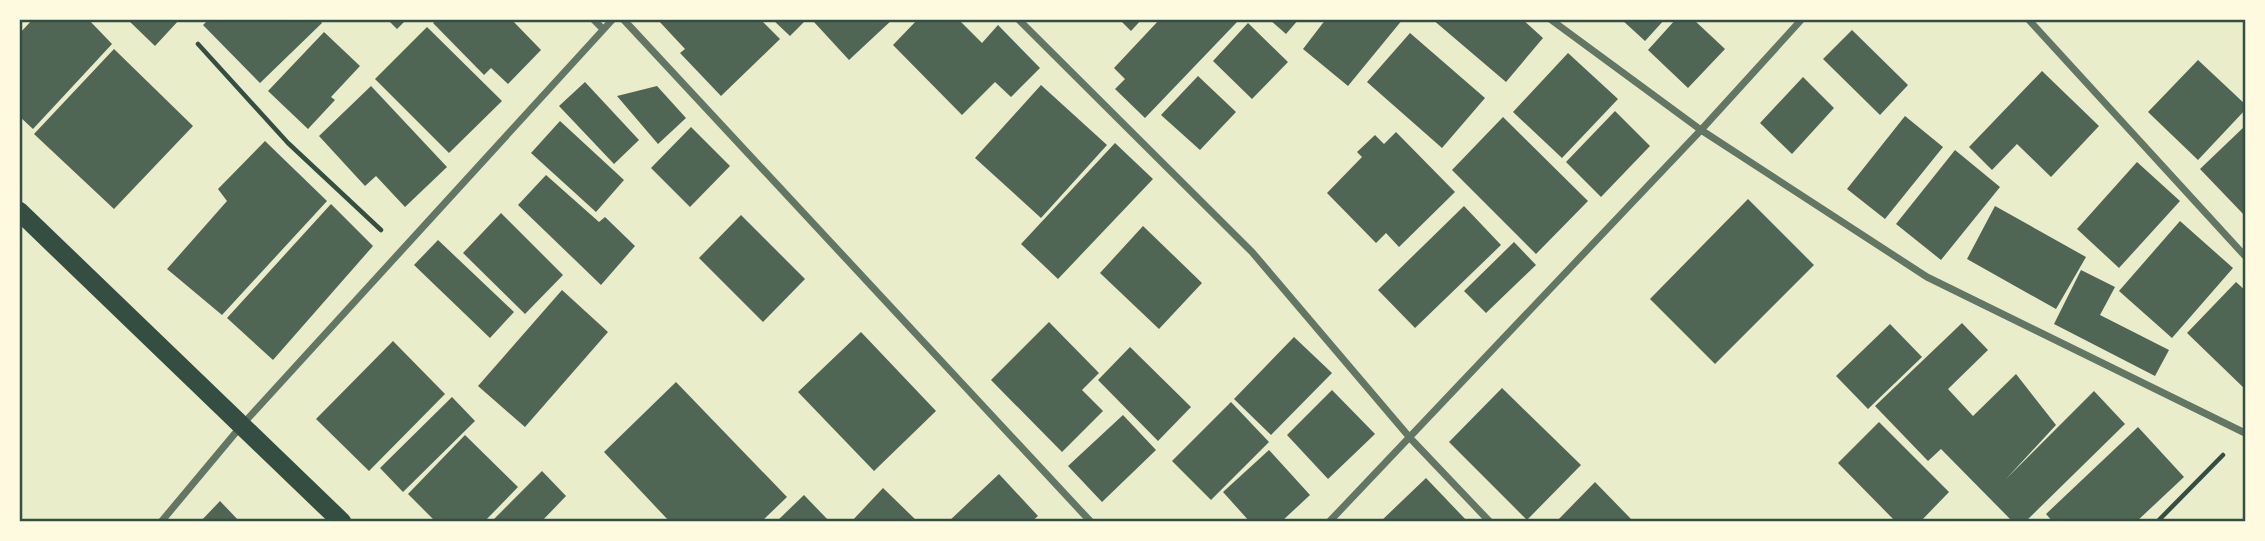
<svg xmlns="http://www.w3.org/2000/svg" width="2265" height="541" viewBox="0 0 2265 541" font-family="'Titillium Web',sans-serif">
	<rect width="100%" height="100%" fill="#e9edc9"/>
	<path fill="#4f6655" d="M 33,19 L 88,19 L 112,44 L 33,129 L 19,116 L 19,34 Z
		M 127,19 L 180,19 L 155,46 Z
		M 209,19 L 319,19 L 322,23 L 260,83 L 203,25 Z
		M 387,19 L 407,19 L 397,29 Z
		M 437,19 L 511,19 L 541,50 L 508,84 L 491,68 L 484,75 L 433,23 Z
		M 657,19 L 760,19 L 780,39 L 721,96 L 680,53 L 685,49 Z
		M 772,19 L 807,19 L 790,36 Z
		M 818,19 L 893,19 L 849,60 L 814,22 Z
		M 918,19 L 958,19 L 982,43 L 998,25 L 1040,68 L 1011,97 L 995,82 L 962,115 L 893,45 Z
		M 1119,19 L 1142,19 L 1131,31 Z
		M 1160,19 L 1235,19 L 1237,22 L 1145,118 L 1115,89 L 1125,79 L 1114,68 Z
		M 1269,19 L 1299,19 L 1286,34 Z
		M 1326,19 L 1403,19 L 1348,86 L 1303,49 Z
		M 1432,19 L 1522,19 L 1543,38 L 1506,82 Z
		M 1621,19 L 1665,19 L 1645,41 Z
		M 1676,19 L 1693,19 L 1725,49 L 1688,88 L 1648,50 Z
		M 1248,23 L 1288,62 L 1252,99 L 1213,61 Z
		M 427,27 L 502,101 L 449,153 L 375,79 Z
		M 1852,30 L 1908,85 L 1880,115 L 1823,59 Z
		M 324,32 L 360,66 L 331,97 L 335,100 L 308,129 L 268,91 Z
		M 1410,33 L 1485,98 L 1442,148 L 1367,82 Z
		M 114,49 L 193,126 L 114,209 L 34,134 Z
		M 1568,53 L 1618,99 L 1562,158 L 1513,112 Z
		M 2198,60 L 2246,105 L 2246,109 L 2198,160 L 2148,112 Z
		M 2042,71 L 2099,126 L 2051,177 L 2017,144 L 1992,170 L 1969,147 Z
		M 1198,76 L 1236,112 L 1200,150 L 1161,115 Z
		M 1803,77 L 1834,108 L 1792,154 L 1760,123 Z
		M 585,82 L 639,140 L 614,164 L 559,106 Z
		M 1041,85 L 1107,145 L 1041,218 L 975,158 Z
		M 371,86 L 447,167 L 405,207 L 376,176 L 365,186 L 319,136 Z
		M 657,86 L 686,118 L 658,144 L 617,96 Z
		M 1615,111 L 1650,146 L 1601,197 L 1566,162 Z
		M 1905,116 L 1943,147 L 1885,219 L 1847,189 Z
		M 1503,117 L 1588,201 L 1536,254 L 1452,170 Z
		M 560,121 L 624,180 L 596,212 L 531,153 Z
		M 2246,125 L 2246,217 L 2200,169 Z
		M 691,127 L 730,166 L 690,207 L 651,168 Z
		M 1396,132 L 1455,192 L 1399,247 L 1386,233 L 1376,243 L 1327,193 L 1362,157 L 1357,152 L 1375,135 L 1384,144 Z
		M 265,141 L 327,201 L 222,315 L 167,269 L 227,201 L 218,189 Z
		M 1115,143 L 1153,179 L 1058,279 L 1021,244 Z
		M 1955,150 L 2000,187 L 1941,260 L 1896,224 Z
		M 2137,162 L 2180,201 L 2119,268 L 2077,229 Z
		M 546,175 L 599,222 L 605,217 L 635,246 L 601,285 L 518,205 Z
		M 1748,199 L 1814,265 L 1715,364 L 1650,299 Z
		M 331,204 L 373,246 L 273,360 L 227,318 Z
		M 1464,206 L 1501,245 L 1415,328 L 1378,290 Z
		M 1995,206 L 2086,257 L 2056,309 L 1967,259 Z
		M 501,213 L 563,275 L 525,314 L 463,253 Z
		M 741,215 L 805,279 L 763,322 L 699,258 Z
		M 2180,221 L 2233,268 L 2172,338 L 2119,291 Z
		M 1143,226 L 1202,283 L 1159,329 L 1100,273 Z
		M 438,240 L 514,312 L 490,338 L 414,265 Z
		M 1514,242 L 1536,265 L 1486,313 L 1464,291 Z
		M 2081,270 L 2115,287 L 2100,315 L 2169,350 L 2155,376 L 2054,324 Z
		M 2236,282 L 2246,291 L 2246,390 L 2187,333 Z
		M 562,290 L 608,332 L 525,427 L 478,386 Z
		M 1049,322 L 1099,373 L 1082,390 L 1103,411 L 1062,452 L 991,380 Z
		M 1962,323 L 1988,350 L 1948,389 L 1973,416 L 2016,374 L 2056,425 L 2006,479 L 2094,391 L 2125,424 L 2025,522 L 2013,522 L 1941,449 L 1928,461 L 1875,406 Z
		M 1890,324 L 1922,357 L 1868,409 L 1836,376 Z
		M 861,332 L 936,411 L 874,471 L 798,392 Z
		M 1294,337 L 1332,373 L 1271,435 L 1234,399 Z
		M 393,341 L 445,394 L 369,471 L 316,419 Z
		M 1130,347 L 1191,407 L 1158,441 L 1098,380 Z
		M 676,382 L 787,497 L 761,522 L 670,522 L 604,452 Z
		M 1502,388 L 1581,465 L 1527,520 L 1449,442 Z
		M 1332,390 L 1375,434 L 1328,479 L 1287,435 Z
		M 452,397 L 475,421 L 403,492 L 380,468 Z
		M 1231,402 L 1269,442 L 1211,500 L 1172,461 Z
		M 1123,415 L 1156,450 L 1102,502 L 1068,466 Z
		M 1879,422 L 1949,492 L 1920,522 L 1896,522 L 1838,463 Z
		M 2138,427 L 2184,477 L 2136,522 L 2053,522 L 2046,514 Z
		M 465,435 L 518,487 L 484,522 L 436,522 L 408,494 Z
		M 1269,450 L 1310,495 L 1281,522 L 1250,522 L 1223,492 Z
		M 542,471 L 566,496 L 541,522 L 491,522 Z
		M 999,474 L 1038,516 L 1031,522 L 948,522 Z
		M 1426,478 L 1468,522 L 1380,522 Z
		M 1595,482 L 1631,519 L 1629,522 L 1556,522 Z
		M 883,488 L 918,522 L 851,522 Z
		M 804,495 L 830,522 L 776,522 Z
		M 220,501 L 240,522 L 200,522 Z"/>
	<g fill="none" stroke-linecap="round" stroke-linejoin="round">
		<path stroke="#344e41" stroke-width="4.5" d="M 198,44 L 288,143 L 381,230
			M 2157,522 L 2223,455"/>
		<path stroke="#617663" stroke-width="7" d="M 593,19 L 603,29
			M 623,19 L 1091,522
			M 1018,19 L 1252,252 L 1411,439 L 1490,522
			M 1550,19 L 1701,130 L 1927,277 L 2245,433
			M 2028,19 L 2245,256
			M 161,522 L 242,425 L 613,19
			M 1329,522 L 1701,130 L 1802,19"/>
		<path stroke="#344e41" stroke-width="19" d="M 19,211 L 342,522"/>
	</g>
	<rect width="2265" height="541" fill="none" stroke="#fefae0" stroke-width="42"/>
	<rect x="21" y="21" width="2223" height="499" fill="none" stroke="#344e41" stroke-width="2.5"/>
</svg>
